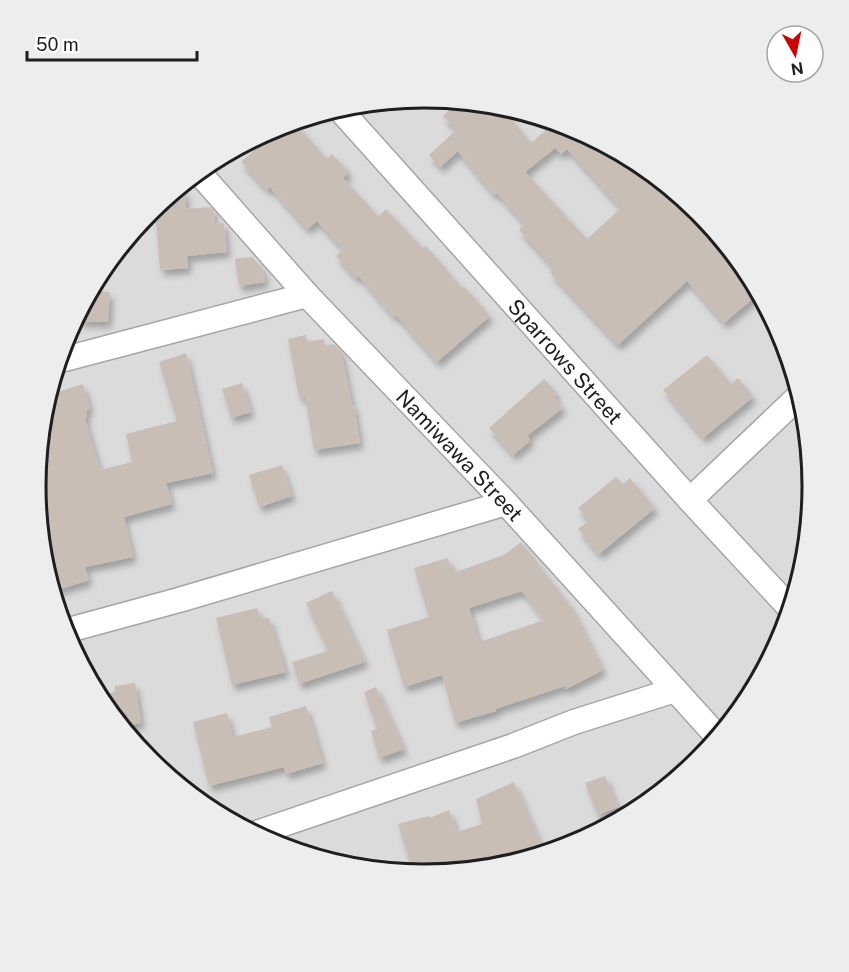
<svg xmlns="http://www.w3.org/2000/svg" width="849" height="972" viewBox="0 0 849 972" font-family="'Public Sans',sans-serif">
	<defs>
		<filter id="shadow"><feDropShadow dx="3.5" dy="6" stdDeviation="3" flood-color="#0004"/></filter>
	</defs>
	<rect width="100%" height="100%" fill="#f0ece3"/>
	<path fill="#dcdbdb" d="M41 486a384 384 0 1 1 768 0a384 384 0 1 1-768 0Z"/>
	<path fill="#c8beb6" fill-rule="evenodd" filter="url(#shadow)" d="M 456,104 L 507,114 L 531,143 L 554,123 L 573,127 L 700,212 L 756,296 L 724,323 L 687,281 L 618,345 L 550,272 L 554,268 L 519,230 L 525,224 L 497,193 L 494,195 L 458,151 L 440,167 L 429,155 L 456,130 L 443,116 ZM 555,148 L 561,154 L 567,149 L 621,208 L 587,239 L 525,172 Z
		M 295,123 L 327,159 L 332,154 L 349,172 L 343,178 L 378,216 L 386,209 L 423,248 L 426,246 L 462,288 L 464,286 L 490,316 L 437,362 L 396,315 L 394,317 L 359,276 L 356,278 L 336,256 L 343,249 L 317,221 L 307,229 L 270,187 L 267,190 L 241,162 L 281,126 Z
		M 185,188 L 186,209 L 210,207 L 214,211 L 215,224 L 224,223 L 227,252 L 187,256 L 188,268 L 160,270 L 155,208 Z
		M 252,257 L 263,269 L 265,282 L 239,286 L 235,259 Z
		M 97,291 L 110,292 L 108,322 L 77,321 Z
		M 306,335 L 307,342 L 324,339 L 325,346 L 334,344 L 341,351 L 352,405 L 354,405 L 360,443 L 314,450 L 305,396 L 299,397 L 288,339 Z
		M 186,353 L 213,473 L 166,483 L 172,504 L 124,517 L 133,557 L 85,567 L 89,580 L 57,590 L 36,486 L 55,393 L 83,384 L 90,408 L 86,411 L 87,418 L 85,419 L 100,470 L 132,462 L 126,434 L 177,421 L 159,362 Z
		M 707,355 L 731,384 L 738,378 L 753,397 L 703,438 L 663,390 Z
		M 544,379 L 557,393 L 554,397 L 563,408 L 528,435 L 530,441 L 513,455 L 489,428 Z
		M 242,383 L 251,412 L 231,418 L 222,389 Z
		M 282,465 L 292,496 L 259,507 L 249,475 Z
		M 616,477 L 623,484 L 630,478 L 655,508 L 599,554 L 578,529 L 589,521 L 578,508 Z
		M 521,542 L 572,608 L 603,670 L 566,689 L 565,686 L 495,709 L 496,711 L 455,723 L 442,675 L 404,687 L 387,630 L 429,617 L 414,568 L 448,558 L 450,567 L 454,566 L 456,572 L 504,555 ZM 522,591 L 544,620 L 479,642 L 469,608 Z
		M 332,591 L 365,662 L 299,684 L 292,662 L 328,651 L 306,603 Z
		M 257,608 L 260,618 L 269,618 L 286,672 L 232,685 L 216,618 Z
		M 135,683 L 141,723 L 126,726 L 105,694 L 115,692 L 115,686 Z
		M 376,687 L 404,749 L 379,758 L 371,731 L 377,729 L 364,692 Z
		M 306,706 L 323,763 L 286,774 L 284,767 L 209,786 L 193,722 L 227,713 L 233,737 L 272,727 L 269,717 Z
		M 605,776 L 618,807 L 598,815 L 585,783 Z
		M 514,782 L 544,851 L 424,874 L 413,872 L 398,824 L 429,816 L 430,818 L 449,810 L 457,832 L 482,824 L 476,799 Z"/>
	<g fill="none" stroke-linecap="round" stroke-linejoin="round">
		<defs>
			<g id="minor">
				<path id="s1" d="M 344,114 L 690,500 L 789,607"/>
				<path id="s2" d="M 202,176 L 307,295 L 506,503 L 716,735"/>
				<path d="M 61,360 L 307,295"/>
				<path d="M 690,500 L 796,399"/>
				<path d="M 65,631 L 179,600 L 506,503"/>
				<path d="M 257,833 L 513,746 L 574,722 L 675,690"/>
			</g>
		</defs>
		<use href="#minor" stroke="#a5a5a5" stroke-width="27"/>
		<use href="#minor" stroke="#fff" stroke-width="24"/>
	</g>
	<g text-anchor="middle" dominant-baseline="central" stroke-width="4.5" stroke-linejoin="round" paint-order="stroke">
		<g font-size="21" fill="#1e1e1e" stroke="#fff">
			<text stroke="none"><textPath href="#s1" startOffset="332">Sparrows Street</textPath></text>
			<text stroke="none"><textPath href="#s2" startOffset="380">Namiwawa Street</textPath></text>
		</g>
	</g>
	<path d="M0 0H849V972H0ZM46 486a378 378 0 1 1 756 0a378 378 0 1 1-756 0Z" fill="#ededed" fill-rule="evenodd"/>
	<path fill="none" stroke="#1e1e1e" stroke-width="3" d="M46 486a378 378 0 1 1 756 0a378 378 0 1 1-756 0Z"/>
	<g transform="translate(795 54) rotate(171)"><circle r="28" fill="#ffffff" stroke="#a5a5a5" stroke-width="1.5"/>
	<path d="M0-4.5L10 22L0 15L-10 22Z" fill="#cc0500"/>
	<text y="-9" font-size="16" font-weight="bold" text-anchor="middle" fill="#1e1e1e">N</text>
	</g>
	<path d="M27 51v9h170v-9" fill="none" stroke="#1e1e1e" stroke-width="3"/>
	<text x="36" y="51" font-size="18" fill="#1e1e1e" stroke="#ffffff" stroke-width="4.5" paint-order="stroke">50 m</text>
</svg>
